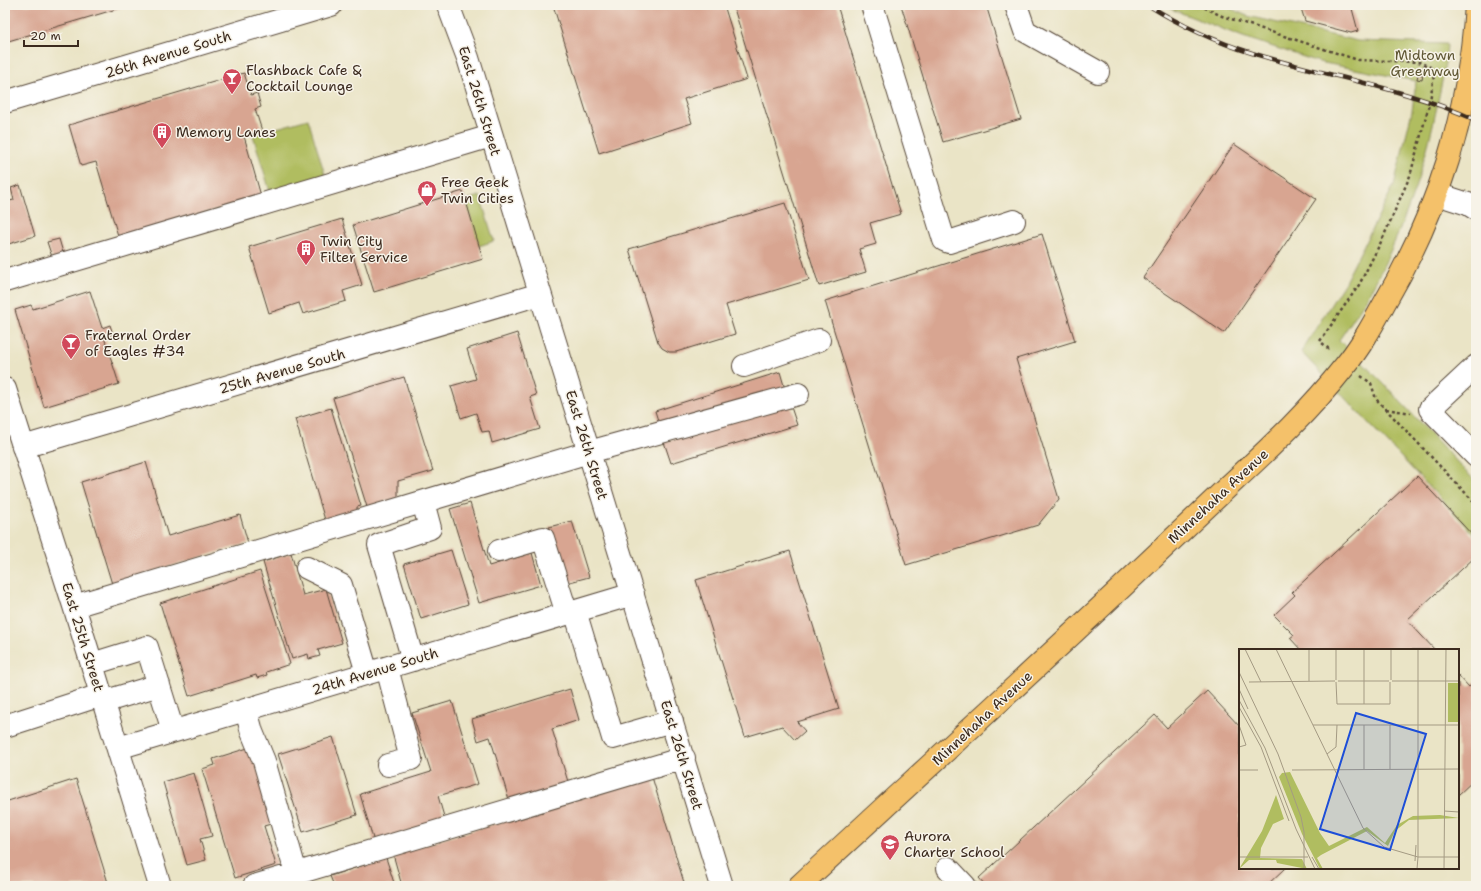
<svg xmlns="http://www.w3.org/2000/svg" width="1481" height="891" viewBox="0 0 1481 891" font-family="'Shantell Sans',sans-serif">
	<rect width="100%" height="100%" fill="#f7f3e8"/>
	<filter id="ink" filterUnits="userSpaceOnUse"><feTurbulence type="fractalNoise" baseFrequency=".025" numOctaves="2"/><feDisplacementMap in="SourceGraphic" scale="8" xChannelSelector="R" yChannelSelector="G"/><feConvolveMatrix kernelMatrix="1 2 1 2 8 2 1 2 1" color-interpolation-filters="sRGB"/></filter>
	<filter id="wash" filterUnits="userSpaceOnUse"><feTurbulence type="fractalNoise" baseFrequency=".012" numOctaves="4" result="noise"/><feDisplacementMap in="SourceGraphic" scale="16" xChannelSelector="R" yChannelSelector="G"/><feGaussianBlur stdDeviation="0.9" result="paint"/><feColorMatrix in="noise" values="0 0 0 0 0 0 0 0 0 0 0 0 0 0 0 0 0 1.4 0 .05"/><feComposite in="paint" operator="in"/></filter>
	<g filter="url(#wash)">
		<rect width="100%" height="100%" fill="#eae4c6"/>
		<path fill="#b0bd60" stroke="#76743f" d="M 1166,5 L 1223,5 L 1247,16 L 1358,41 L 1447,44 C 1446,63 1442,82 1438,101 C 1425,168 1402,234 1369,294 C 1360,310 1349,325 1339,340 L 1382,382 L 1476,482 L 1476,536 L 1301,352 L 1345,282 L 1394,185 L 1412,111 L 1416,81 L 1319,62 L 1243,37 L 1171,9 Z
			M 308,119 L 326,178 L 271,195 L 253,135 Z
			M 480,196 L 494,241 L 479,246 L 465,200 Z"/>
		<g id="blocks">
			<path fill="#d8a591" d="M 5,5 L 130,5 L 5,42 Z
				M 553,5 L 724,5 L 747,79 L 684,99 L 692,123 L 599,153 Z
				M 733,5 L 837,5 L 901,214 L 870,223 L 876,244 L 859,249 L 866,272 L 819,286 Z
				M 901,5 L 986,5 L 1021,119 L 943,142 Z
				M 1300,5 L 1351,5 L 1358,31 L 1351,33 L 1305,21 Z
				M 244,73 L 251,95 L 257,93 L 261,107 L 255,109 L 262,131 L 244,136 L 261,196 L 119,239 L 96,162 L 81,166 L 69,125 Z
				M 1418,74 L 1423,75 L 1422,80 L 1417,79 Z
				M 1234,144 L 1316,199 L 1224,333 L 1143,278 Z
				M 20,185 L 35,236 L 5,245 L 5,202 L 14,200 L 11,188 Z
				M 463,191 L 483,259 L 374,292 L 353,225 Z
				M 785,203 L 809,280 L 726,305 L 735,334 L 676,352 L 669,352 L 662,348 L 658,342 L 629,249 Z
				M 342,219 L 362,285 L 343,291 L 346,301 L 303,314 L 299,303 L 269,313 L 249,247 Z
				M 1042,234 L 1075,341 L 1016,359 L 1059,499 L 1038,525 L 906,565 L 825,301 Z
				M 59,239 L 64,256 L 53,260 L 47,242 Z
				M 90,291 L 102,328 L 110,325 L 113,334 L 104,337 L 119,384 L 44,407 L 15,310 L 31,305 L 33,309 Z
				M 517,333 L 536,395 L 530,397 L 540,429 L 492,443 L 489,431 L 482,432 L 476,413 L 461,418 L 451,386 L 476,379 L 467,349 Z
				M 780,372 L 785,389 L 660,427 L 655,411 Z
				M 404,377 L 433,471 L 398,481 L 398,498 L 367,507 L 333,398 Z
				M 790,404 L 797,425 L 671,463 L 664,442 Z
				M 331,408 L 361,506 L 357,507 L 357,510 L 325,520 L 295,419 Z
				M 146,462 L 168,536 L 240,515 L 248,543 L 112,584 L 81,482 Z
				M 1417,476 L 1476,539 L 1476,556 L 1407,620 L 1435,650 L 1301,650 L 1290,638 L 1294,635 L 1274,615 L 1295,595 L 1292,592 Z
				M 470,503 L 489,566 L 532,553 L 541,585 L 479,603 L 450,509 Z
				M 572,521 L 589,577 L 566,583 L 549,527 Z
				M 451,550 L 468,604 L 421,619 L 404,564 Z
				M 790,551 L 839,709 L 797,722 L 805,731 L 795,740 L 782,726 L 745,737 L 696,580 Z
				M 291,553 L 303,595 L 326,589 L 342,643 L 318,650 L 320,656 L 309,659 L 308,654 L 292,659 L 263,562 Z
				M 260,571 L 290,664 L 266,672 L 267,675 L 257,678 L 256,675 L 189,696 L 160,603 Z
				M 1458,675 L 1469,687 L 1476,681 L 1476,778 L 1458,795 Z
				M 570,689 L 579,720 L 552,729 L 569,785 L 510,803 L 490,737 L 478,741 L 472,719 Z
				M 1207,691 L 1240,727 L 1240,868 L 1285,868 L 1266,886 L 986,886 L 979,878 L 1155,715 L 1167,728 Z
				M 452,701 L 478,784 L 438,796 L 445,820 L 374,842 L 360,794 L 431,772 L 412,713 Z
				M 333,737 L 357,815 L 303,832 L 278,754 Z
				M 251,747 L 274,823 L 264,826 L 276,865 L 235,878 L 202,769 L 215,765 L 213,759 Z
				M 194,773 L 212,836 L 200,839 L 206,860 L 187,865 L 163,782 Z
				M 652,777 L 685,886 L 402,886 L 393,854 Z
				M 76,779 L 109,886 L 5,886 L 5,802 Z
				M 386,858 L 395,886 L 334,886 L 330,876 Z"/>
		</g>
	</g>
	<g filter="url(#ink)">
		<use href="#blocks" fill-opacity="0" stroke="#554637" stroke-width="1"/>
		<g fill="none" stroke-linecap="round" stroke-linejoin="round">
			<defs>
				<path id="minor" d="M 448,5 L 468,58 L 722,886
					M 872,5 L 944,240 L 949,242 L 1014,221
					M 1016,5 L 1025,31 L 1098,72
					M 5,102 L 331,5
					M 1437,194 L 1468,204 L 1476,209
					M 5,281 L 491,136
					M 744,366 L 819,340
					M 1476,366 L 1430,409 L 1476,456
					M 5,389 L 74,606 L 160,886
					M 23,447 L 540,294
					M 499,551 L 543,538 L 567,614
					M 307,568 L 341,585 L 367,673
					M 74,606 L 589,452 L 798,394
					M 575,611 L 613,738 L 672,721
					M 413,660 L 379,545 L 430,528 L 423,502
					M 92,664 L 147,647 L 173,731
					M 387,668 L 411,759 L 388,765
					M 103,702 L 159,685
					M 246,710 L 252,732 L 264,761 L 296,873
					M 5,726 L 101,695
					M 118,748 L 633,594
					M 948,868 L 965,886
					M 254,886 L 684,758"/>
				<path id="major" d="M 799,886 C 906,787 1014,689 1120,589 C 1157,554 1195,518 1232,483 C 1272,446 1311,409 1344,367 C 1360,348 1372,326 1384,304 C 1439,210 1469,114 1476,5"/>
			</defs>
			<use href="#minor" stroke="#554637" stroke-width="24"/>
			<use href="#major" stroke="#554637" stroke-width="24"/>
			<path stroke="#554637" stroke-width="2.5" stroke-dasharray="3 3" stroke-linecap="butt" d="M 1199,5 L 1222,16 L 1358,60 L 1419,62 L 1430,67 L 1434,75 L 1430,101 L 1410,176 L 1383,238 L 1359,285 L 1320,341 L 1331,351
				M 1361,376 L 1371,383 L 1376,399 L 1476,504
				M 1386,409 L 1411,413"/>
			<use href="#minor" stroke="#fff" stroke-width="22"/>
			<use href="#major" stroke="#f4c16a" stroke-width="22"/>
			<defs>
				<path id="rail" d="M 1148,5 C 1180,25 1216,42 1252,53 C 1328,77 1403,87 1476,120"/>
			</defs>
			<use href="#rail" stroke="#3b2a1e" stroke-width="4.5"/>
			<use href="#rail" stroke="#f7f3e8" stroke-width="3" stroke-dasharray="9" stroke-linecap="butt"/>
		</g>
	</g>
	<defs>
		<symbol id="bar-pin" viewBox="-11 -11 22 30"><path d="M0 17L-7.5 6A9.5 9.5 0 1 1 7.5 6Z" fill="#d1495b" stroke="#f7f3e8"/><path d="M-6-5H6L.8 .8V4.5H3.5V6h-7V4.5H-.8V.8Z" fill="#fff"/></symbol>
		<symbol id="building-pin" viewBox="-11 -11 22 30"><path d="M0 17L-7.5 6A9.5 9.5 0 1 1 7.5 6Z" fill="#d1495b" stroke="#f7f3e8"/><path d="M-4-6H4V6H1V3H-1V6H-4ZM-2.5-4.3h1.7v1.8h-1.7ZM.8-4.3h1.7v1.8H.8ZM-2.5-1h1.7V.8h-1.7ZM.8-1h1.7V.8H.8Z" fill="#fff"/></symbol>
		<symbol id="shop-pin" viewBox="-11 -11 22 30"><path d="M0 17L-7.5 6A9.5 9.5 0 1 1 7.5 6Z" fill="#d1495b" stroke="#f7f3e8"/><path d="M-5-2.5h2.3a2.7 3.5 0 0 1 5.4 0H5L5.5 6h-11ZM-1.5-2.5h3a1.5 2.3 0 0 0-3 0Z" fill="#fff"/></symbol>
		<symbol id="school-pin" viewBox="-11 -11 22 30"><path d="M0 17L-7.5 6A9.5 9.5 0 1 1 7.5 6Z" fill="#d1495b" stroke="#f7f3e8"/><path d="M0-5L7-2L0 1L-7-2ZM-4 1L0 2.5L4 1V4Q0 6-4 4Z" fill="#fff"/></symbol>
	</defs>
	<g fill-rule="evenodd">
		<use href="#bar-pin" x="221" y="67" width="22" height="30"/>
		<use href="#building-pin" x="151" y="121" width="22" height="30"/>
		<use href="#shop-pin" x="416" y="179" width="22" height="30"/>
		<use href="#building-pin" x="295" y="238" width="22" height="30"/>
		<use href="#bar-pin" x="60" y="332" width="22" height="30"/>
		<use href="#school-pin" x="879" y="833" width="22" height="30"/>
	</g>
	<g text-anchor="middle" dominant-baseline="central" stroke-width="3" stroke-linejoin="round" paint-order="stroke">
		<g font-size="14" fill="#3b2a1e" stroke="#f7f3e8">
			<text transform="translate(168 54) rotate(-17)">26th Avenue South</text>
			<text transform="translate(480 101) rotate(73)">East 26th Street</text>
			<text transform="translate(282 371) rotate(-16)">25th Avenue South</text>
			<text transform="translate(587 445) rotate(73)">East 26th Street</text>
			<text transform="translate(1218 496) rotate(-43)">Minnehaha Avenue</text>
			<text transform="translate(83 637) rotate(73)">East 25th Street</text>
			<text transform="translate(375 671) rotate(-17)">24th Avenue South</text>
			<text transform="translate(982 718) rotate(-43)">Minnehaha Avenue</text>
			<text transform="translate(682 755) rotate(73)">East 26th Street</text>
		</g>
		<g font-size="14" fill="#5e5632" stroke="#f7f3e8">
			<text x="1425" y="55">Midtown<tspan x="1425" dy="16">Greenway</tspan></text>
		</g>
		<g font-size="14" fill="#3b2a1e" stroke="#f7f3e8" text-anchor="start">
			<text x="246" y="70">Flashback Cafe &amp;<tspan x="246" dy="16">Cocktail Lounge</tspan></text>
			<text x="176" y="132">Memory Lanes</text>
			<text x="441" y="182">Free Geek<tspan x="441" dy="16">Twin Cities</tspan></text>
			<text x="320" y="241">Twin City<tspan x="320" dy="16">Filter Service</tspan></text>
			<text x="85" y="335">Fraternal Order<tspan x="85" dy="16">of Eagles #34</tspan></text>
			<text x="904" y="836">Aurora<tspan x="904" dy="16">Charter School</tspan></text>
		</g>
	</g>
	<g transform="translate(1239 649)">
		<rect width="220" height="220" fill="#eae4c6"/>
		<path d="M 209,34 L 220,34 L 220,73 L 209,73 ZM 51,123 L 81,184 L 90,197 L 128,178 L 146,194 L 158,176 L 174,167 L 201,166 L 220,169 L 170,171 L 156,182 L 149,197 L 128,182 L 82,206 L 78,209 L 84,220 L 81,220 L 63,185 L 40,128 L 43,124 ZM 37,146 L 45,170 L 34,175 L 22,199 L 21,209 L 63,210 L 68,220 L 38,214 L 37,211 L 10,211 L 0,220 L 23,182 Z" fill="#b0bd60"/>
		<path fill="none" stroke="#a49a83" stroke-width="1" d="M 6,0 L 22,33M 37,0 L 124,179 L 145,198 L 179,208 L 178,220M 70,0 L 70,32M 97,0 L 97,31M 125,0 L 125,55M 179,0 L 179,208 L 220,208M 0,23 L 39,105 L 62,168 L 65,183 L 65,220M 152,31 L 152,0M 99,32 L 150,32M 153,32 L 220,32M 10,33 L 96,32M 97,33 L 98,55 L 151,55 L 151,33M 0,40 L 9,60M 0,51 L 26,99 L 57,180 L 76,220M 0,58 L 22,98 L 50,172M 0,76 L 7,96 L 0,98M 74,76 L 220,76M 88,105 L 97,98 L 98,76M 125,120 L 125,76M 151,120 L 151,76M 0,121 L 19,121M 53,121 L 220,120M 205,162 L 220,163M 0,208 L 69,208M 73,208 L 80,220M 176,212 L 177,196M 205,220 L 207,0"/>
		<path fill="#1d4ed8" fill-opacity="0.15" stroke="#1d4ed8" stroke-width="2" d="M 117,64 L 187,85 L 151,201 L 81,180 Z"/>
		<rect width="220" height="220" fill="none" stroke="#3b2a1e" stroke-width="2"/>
	</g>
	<rect width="1481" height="891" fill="none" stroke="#f7f3e8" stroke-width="20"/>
	<path d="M24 40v6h54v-6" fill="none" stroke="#3b2a1e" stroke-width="2"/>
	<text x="30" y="40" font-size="12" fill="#3b2a1e" stroke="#f7f3e8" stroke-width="3" paint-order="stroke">20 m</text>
</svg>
